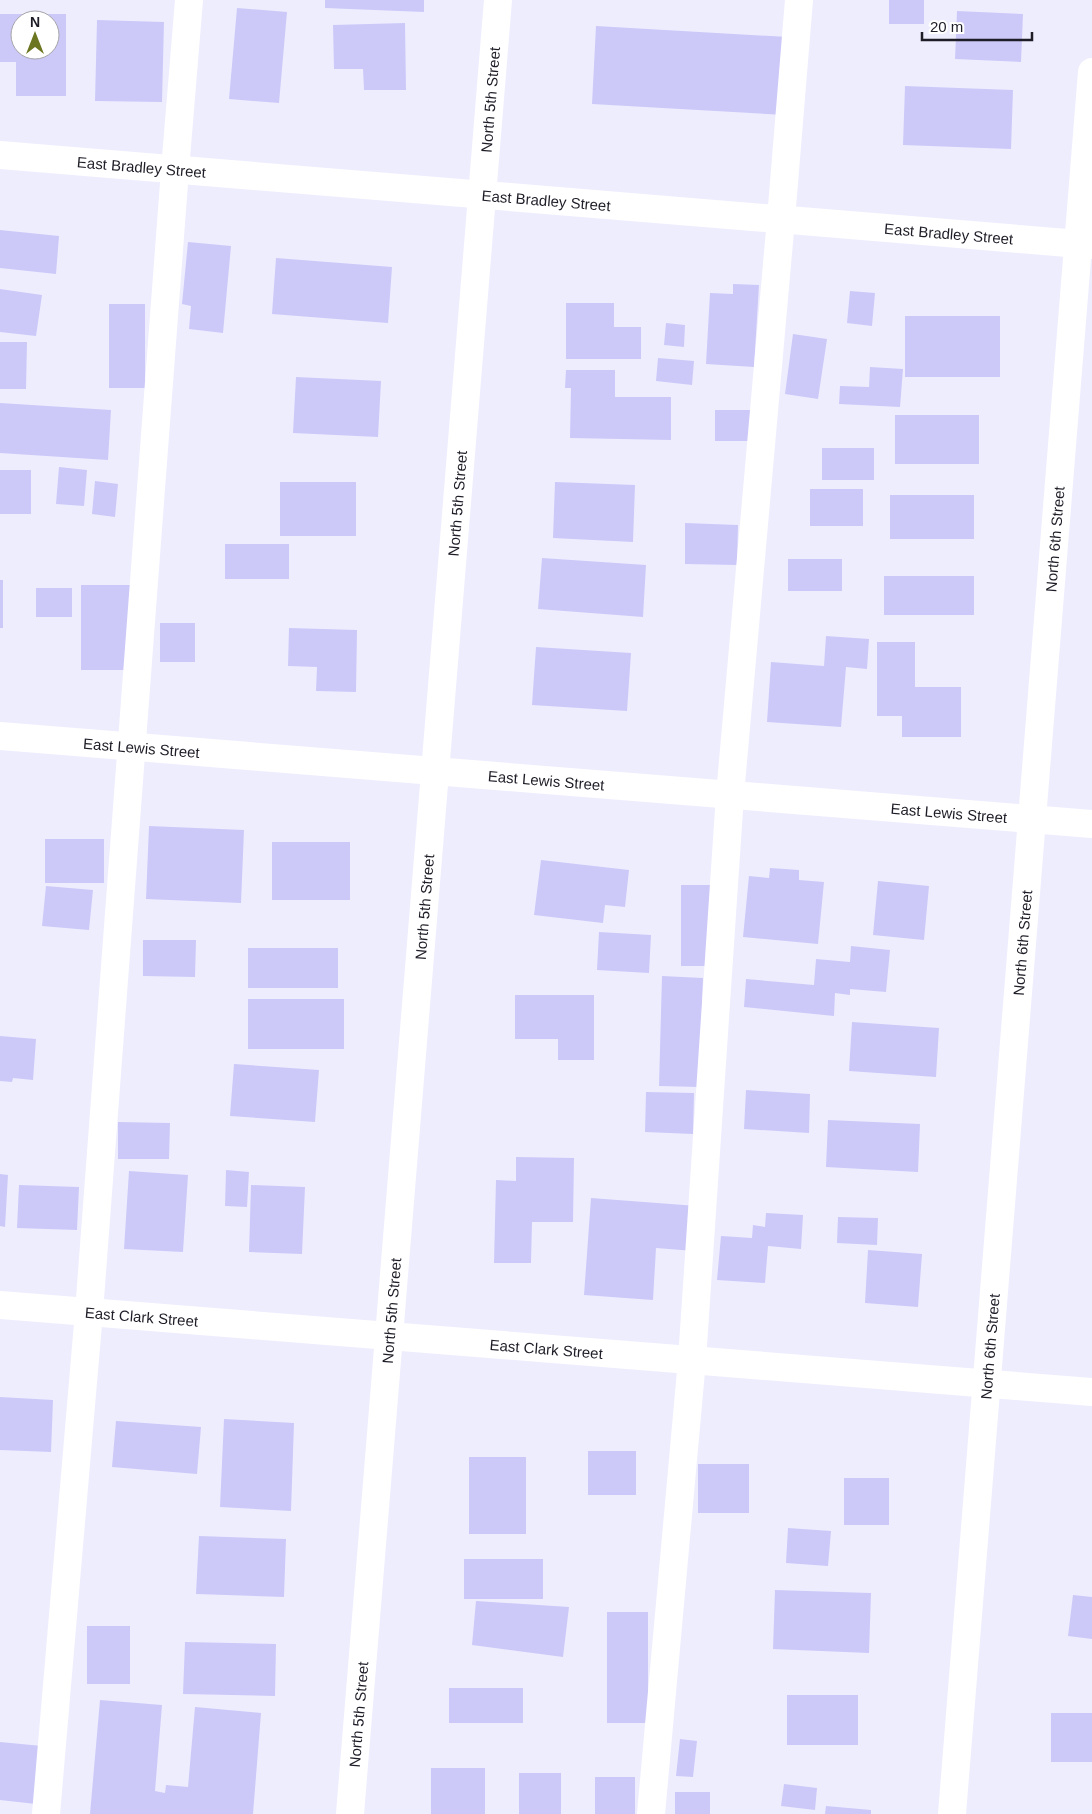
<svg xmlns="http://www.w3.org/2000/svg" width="1092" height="1814" viewBox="0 0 1092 1814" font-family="Helvetica,sans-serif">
	<rect width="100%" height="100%" fill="#eeedfe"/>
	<path fill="#ccc9f9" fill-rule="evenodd" d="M 325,0 L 424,0 L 424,12 L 325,8 Z
		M 889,0 L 924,0 L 924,24 L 889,24 Z
		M 237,8 L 287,12 L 279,103 L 229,99 Z
		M 957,11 L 1023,14 L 1021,62 L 955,59 Z
		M 0,14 L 66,14 L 66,96 L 16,96 L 16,62 L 0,62 ZM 20,20 L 50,20 L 50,50 L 20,50 Z
		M 97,20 L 164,22 L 162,102 L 95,101 Z
		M 405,23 L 406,90 L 364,90 L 363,69 L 334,69 L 333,25 Z
		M 596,26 L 788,37 L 784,115 L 592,104 Z
		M 905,86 L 1013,90 L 1011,149 L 903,145 Z
		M 0,230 L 59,236 L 56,274 L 0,268 Z
		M 188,242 L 231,246 L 223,333 L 189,329 L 191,306 L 182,304 Z
		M 276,258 L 392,267 L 388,323 L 272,314 Z
		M 733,284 L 759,285 L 754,367 L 706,364 L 710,293 L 733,294 Z
		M 0,289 L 42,295 L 36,336 L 0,332 Z
		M 850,291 L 875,293 L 872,326 L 847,323 Z
		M 566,303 L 614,303 L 614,327 L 641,327 L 641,359 L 566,359 Z
		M 109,304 L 145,304 L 145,388 L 109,388 Z
		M 905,316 L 1000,316 L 1000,377 L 905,377 Z
		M 666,323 L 685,325 L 684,347 L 664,345 Z
		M 793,334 L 827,339 L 818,399 L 785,394 Z
		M 0,342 L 27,342 L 26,389 L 0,389 Z
		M 658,358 L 694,361 L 692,385 L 656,381 Z
		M 870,367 L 903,369 L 900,407 L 839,404 L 840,386 L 869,387 Z
		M 566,370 L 615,370 L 615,397 L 671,397 L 671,440 L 570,438 L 571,388 L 565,388 Z
		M 296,377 L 381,381 L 378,437 L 293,433 Z
		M 0,403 L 111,410 L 108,460 L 0,453 Z
		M 715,410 L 757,410 L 757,441 L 715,441 Z
		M 895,415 L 979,415 L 979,464 L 895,464 Z
		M 822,448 L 874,448 L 874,480 L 822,480 Z
		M 59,467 L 87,470 L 84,506 L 56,504 Z
		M 0,470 L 31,470 L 31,514 L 0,514 Z
		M 95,481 L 118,484 L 115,517 L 92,514 Z
		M 280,482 L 356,482 L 356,536 L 280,536 Z
		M 555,482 L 635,485 L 633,542 L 553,538 Z
		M 810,489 L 863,489 L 863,526 L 810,526 Z
		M 890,495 L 974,495 L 974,539 L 890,539 Z
		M 685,523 L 738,525 L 737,565 L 685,564 Z
		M 225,544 L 289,544 L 289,579 L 225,579 Z
		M 542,558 L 646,565 L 643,617 L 538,609 Z
		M 788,559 L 842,559 L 842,591 L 788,591 Z
		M 884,576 L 974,576 L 974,615 L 884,615 Z
		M 0,580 L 3,580 L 3,628 L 0,628 Z
		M 81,585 L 131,585 L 130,670 L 81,670 Z
		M 36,588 L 72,588 L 72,617 L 36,617 Z
		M 160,623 L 195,623 L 195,662 L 160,662 Z
		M 289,628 L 357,630 L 356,692 L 316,691 L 317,667 L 288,666 Z
		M 826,636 L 869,639 L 867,669 L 846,667 L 841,727 L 767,722 L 771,662 L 824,666 Z
		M 877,642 L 915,642 L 915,687 L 961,687 L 961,737 L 902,737 L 902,716 L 877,716 Z
		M 536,647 L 631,653 L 627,711 L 532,705 Z
		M 149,826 L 244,830 L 241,903 L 146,899 Z
		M 45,839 L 104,839 L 104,883 L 45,883 Z
		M 272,842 L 350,842 L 350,900 L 272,900 Z
		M 541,860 L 629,870 L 625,907 L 605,905 L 603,923 L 534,915 Z
		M 770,868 L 799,870 L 799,880 L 824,882 L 818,944 L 743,937 L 749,876 L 769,878 Z
		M 878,881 L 929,886 L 924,940 L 873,935 Z
		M 681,885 L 710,885 L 710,966 L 681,966 Z
		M 46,886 L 93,890 L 89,930 L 42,926 Z
		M 599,932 L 651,935 L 649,973 L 597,970 Z
		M 143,940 L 196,940 L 195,977 L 143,976 Z
		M 851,946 L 890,950 L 886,992 L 850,989 L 850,995 L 835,993 L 834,1016 L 744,1007 L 746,979 L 814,985 L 816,959 L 850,962 Z
		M 248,948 L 338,948 L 338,988 L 248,988 Z
		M 662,976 L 703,978 L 699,1087 L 659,1086 Z
		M 515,995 L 594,995 L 594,1060 L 558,1060 L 558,1039 L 515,1039 Z
		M 248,999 L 344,999 L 344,1049 L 248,1049 Z
		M 852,1022 L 939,1028 L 936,1077 L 849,1071 Z
		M 0,1036 L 36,1039 L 33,1080 L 13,1078 L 12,1082 L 0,1081 Z
		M 234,1064 L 319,1070 L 315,1122 L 230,1116 Z
		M 746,1090 L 810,1094 L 809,1133 L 744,1129 Z
		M 646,1092 L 694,1093 L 693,1134 L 645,1132 Z
		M 828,1120 L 920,1124 L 918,1172 L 826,1167 Z
		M 118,1122 L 170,1123 L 169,1159 L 118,1159 Z
		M 516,1157 L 574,1158 L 573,1222 L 532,1222 L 531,1263 L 494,1263 L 496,1180 L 516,1181 Z
		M 226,1170 L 249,1172 L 247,1207 L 225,1206 Z
		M 129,1171 L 188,1175 L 183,1252 L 124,1249 Z
		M 0,1174 L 8,1175 L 5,1227 L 0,1226 Z
		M 19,1185 L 79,1187 L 77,1230 L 17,1228 Z
		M 251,1185 L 305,1187 L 302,1254 L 249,1252 Z
		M 591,1198 L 697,1206 L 694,1251 L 656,1248 L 653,1300 L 584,1295 Z
		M 766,1213 L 803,1215 L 801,1249 L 768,1246 L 765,1283 L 717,1280 L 721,1236 L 752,1238 L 753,1225 L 765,1227 Z
		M 838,1217 L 878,1218 L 877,1245 L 837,1243 Z
		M 868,1250 L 922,1254 L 918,1307 L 865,1303 Z
		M 0,1397 L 53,1400 L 51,1452 L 0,1450 Z
		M 224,1419 L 294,1423 L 291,1511 L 220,1507 Z
		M 116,1421 L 201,1427 L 197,1474 L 112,1467 Z
		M 588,1451 L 636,1451 L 636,1495 L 588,1495 Z
		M 469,1457 L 526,1457 L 526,1534 L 469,1534 Z
		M 698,1464 L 749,1464 L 749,1513 L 698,1513 Z
		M 844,1478 L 889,1478 L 889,1525 L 844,1525 Z
		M 788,1528 L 831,1531 L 828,1566 L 786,1563 Z
		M 199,1536 L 286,1539 L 284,1597 L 196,1594 Z
		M 464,1559 L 543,1559 L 543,1599 L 464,1599 Z
		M 775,1590 L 871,1593 L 869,1653 L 773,1649 Z
		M 1073,1595 L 1092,1597 L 1092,1639 L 1068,1636 Z
		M 476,1601 L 569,1607 L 563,1657 L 472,1645 Z
		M 607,1612 L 648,1612 L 648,1723 L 607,1723 Z
		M 87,1626 L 130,1626 L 130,1684 L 87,1684 Z
		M 185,1642 L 276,1644 L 275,1696 L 183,1694 Z
		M 449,1688 L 523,1688 L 523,1723 L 449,1723 Z
		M 787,1695 L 858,1695 L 858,1745 L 787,1745 Z
		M 100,1700 L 162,1705 L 155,1791 L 165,1793 L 166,1785 L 188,1787 L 195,1707 L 261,1713 L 253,1814 L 90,1814 Z
		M 1051,1713 L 1092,1713 L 1092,1762 L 1051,1762 Z
		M 680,1739 L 697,1741 L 693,1777 L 676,1776 Z
		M 0,1742 L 42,1746 L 36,1804 L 0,1800 Z
		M 431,1768 L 485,1768 L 485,1814 L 431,1814 Z
		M 519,1773 L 561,1773 L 561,1814 L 519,1814 Z
		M 595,1777 L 635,1777 L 635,1814 L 595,1814 Z
		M 784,1784 L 817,1788 L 815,1810 L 781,1806 Z
		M 675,1792 L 710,1792 L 710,1814 L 675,1814 Z
		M 826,1806 L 871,1810 L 871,1814 L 825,1814 Z"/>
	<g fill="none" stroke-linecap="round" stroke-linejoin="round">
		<g stroke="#fff" stroke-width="28">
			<path id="s1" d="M 0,155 L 1092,245"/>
			<path id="s2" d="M 0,736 L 1092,824"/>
			<path id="s3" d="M 0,1305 L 1092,1392"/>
			<path d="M 46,1814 L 89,1312 L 175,170 L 189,0"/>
			<path id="s4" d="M 350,1814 L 498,0"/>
			<path d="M 651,1814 L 692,1360 L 730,795 L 781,219 L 799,0"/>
			<path id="s5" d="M 952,1814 L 1092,72"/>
		</g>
	</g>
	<g text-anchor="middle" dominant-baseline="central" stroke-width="4.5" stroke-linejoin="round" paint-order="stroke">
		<g font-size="15" fill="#1e1d27" stroke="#fff">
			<text stroke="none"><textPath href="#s4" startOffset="1720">North 5th Street</textPath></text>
			<text stroke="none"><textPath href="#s1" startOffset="142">East Bradley Street</textPath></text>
			<text stroke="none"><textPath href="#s1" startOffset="548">East Bradley Street</textPath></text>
			<text stroke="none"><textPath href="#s1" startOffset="952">East Bradley Street</textPath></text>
			<text stroke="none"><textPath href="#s4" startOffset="1315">North 5th Street</textPath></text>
			<text stroke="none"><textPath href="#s5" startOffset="1279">North 6th Street</textPath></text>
			<text stroke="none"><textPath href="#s2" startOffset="142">East Lewis Street</textPath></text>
			<text stroke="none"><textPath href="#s2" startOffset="548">East Lewis Street</textPath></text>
			<text stroke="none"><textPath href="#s2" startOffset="952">East Lewis Street</textPath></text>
			<text stroke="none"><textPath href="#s4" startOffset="910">North 5th Street</textPath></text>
			<text stroke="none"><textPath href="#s5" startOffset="874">North 6th Street</textPath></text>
			<text stroke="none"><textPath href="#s4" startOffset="505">North 5th Street</textPath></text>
			<text stroke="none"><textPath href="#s3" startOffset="142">East Clark Street</textPath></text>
			<text stroke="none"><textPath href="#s5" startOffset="469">North 6th Street</textPath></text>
			<text stroke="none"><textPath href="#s3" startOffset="548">East Clark Street</textPath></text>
			<text stroke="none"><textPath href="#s4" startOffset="100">North 5th Street</textPath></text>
		</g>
	</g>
	<g transform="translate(35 35)"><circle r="24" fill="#ffffff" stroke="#a5a5a9"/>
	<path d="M0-4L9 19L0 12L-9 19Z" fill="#6c751f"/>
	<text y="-8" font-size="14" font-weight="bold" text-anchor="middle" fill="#1e1d27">N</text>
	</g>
	<path d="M922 32v8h110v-8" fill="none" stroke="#1e1d27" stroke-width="2.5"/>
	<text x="930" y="32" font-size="15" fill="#1e1d27" stroke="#ffffff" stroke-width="4" paint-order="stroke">20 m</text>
</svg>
